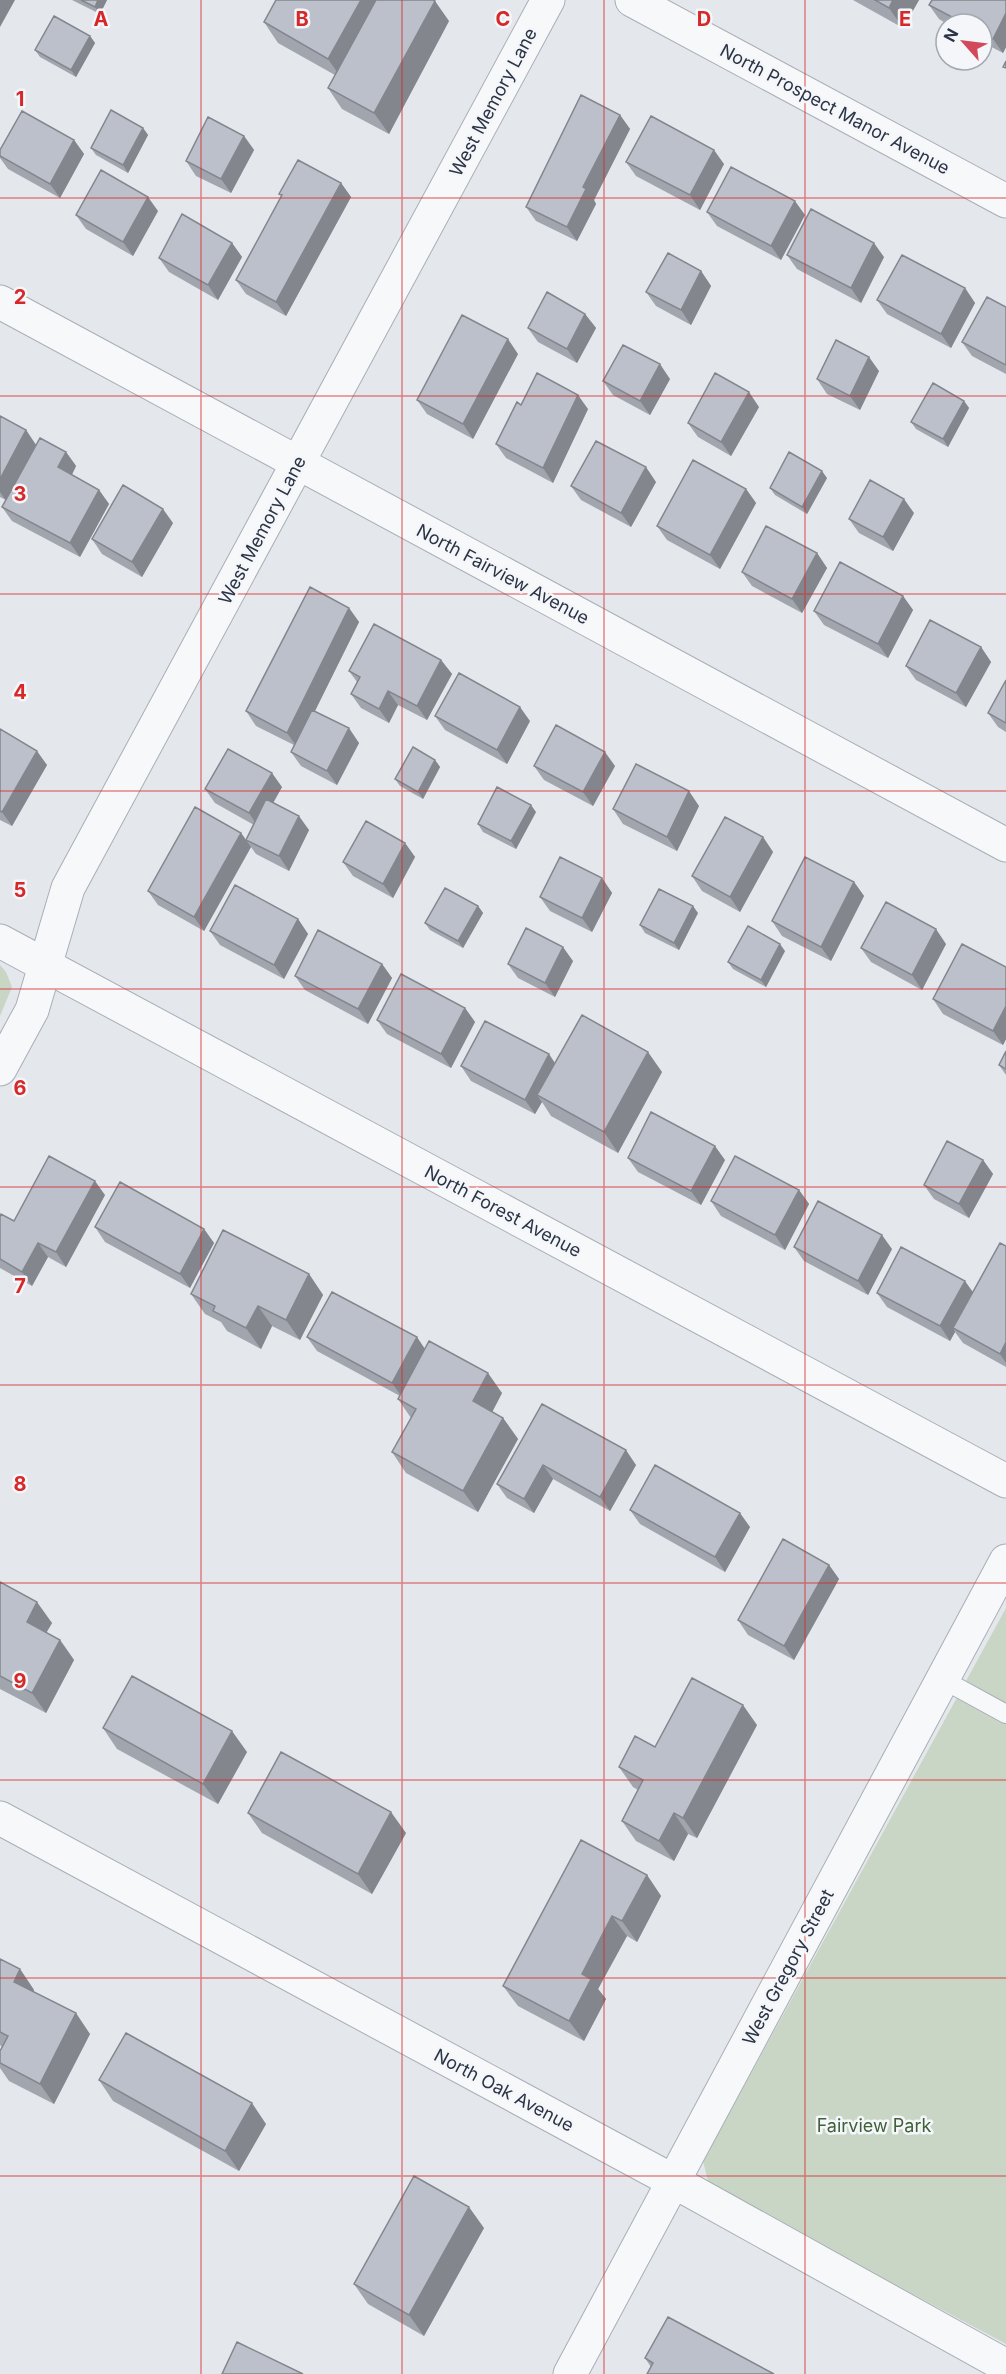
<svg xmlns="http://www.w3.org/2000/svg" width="1006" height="2374" viewBox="0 0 1006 2374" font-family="Inter,sans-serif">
	<rect width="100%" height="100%" fill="#e4e7ec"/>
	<path fill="#c9d6c5" d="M 0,965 L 6,972 L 12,987 L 0,1016 Z
		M 1006,1608 L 1006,2344 L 709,2185 L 703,2161 Z"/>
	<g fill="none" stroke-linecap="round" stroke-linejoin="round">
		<defs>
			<path id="lane" d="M 942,1679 L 1006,1714"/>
			<path id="street" d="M 632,0 L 1006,201
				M 0,302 L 1006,845
				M 0,941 L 1006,1481
				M 0,1069 L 32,1010 L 68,888 L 548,0
				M 0,1818 L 673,2181 L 1006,2366
				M 570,2374 L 1006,1561"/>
		</defs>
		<use href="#lane" stroke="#a9aeb7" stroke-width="20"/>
		<use href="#street" stroke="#a9aeb7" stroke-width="35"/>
		<use href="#lane" stroke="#f7f8fa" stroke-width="18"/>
		<use href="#street" stroke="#f7f8fa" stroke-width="33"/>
	</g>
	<path fill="#a1a5ae" d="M 72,0 L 107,0 L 100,14 Z
		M 853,0 L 919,0 L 903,28 Z
		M 1006,0 L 1006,47 L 1003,53 L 982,42 L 982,24 L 947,24 L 939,19 L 929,5 Z
		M 449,21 L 389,134 L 342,109 L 328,88 L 335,75 L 278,43 L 264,22 Z
		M 90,36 L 95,43 L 76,77 L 40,57 L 35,50 Z
		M 620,115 L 630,129 L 594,200 L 596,204 L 577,241 L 536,221 L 526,207 Z
		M 143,128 L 148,135 L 128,173 L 96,155 L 91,148 Z
		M 244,136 L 254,150 L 231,193 L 196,176 L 186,161 Z
		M 74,140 L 84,154 L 60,198 L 8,169 L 0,158 L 0,150 Z
		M 626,162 L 724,164 L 700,210 L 636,176 Z
		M 341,183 L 351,197 L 286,316 L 246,294 L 236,280 L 281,196 L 279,194 Z
		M 158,211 L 133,256 L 86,229 L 76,215 Z
		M 707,212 L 805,215 L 781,260 L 717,226 Z
		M 232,243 L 242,257 L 218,300 L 169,272 L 159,258 Z
		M 787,255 L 884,257 L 861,303 L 797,269 Z
		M 701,271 L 711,286 L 691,325 L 656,306 L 646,292 Z
		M 965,288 L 975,303 L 951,348 L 887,314 L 877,300 Z
		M 1006,307 L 1006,374 L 972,356 L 962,342 Z
		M 585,314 L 596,328 L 577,363 L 538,342 L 528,328 Z
		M 518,354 L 473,439 L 427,414 L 417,400 Z
		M 879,371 L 860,410 L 827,394 L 817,379 Z
		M 670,379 L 650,415 L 613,395 L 603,381 Z
		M 964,401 L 969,408 L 948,447 L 916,429 L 911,422 Z
		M 521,405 L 588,409 L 553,483 L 506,458 L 496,444 Z
		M 759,407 L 731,456 L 698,437 L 688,423 Z
		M 0,416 L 26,430 L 36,445 L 66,452 L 76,466 L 72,475 L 99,490 L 109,504 L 80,557 L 12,521 L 2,507 L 6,500 L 0,497 Z
		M 827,478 L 807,514 L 775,495 L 770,488 Z
		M 656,482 L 631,527 L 581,500 L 571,486 Z
		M 746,489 L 756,503 L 720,569 L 667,540 L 657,526 Z
		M 914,513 L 893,551 L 859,533 L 849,519 Z
		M 173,523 L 142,577 L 102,554 L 92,539 Z
		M 817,553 L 827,568 L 802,613 L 752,586 L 742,572 Z
		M 903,596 L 913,610 L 888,658 L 824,625 L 814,611 Z
		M 349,608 L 359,622 L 315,711 L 359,743 L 337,785 L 301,766 L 291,752 L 294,745 L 256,726 L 246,711 Z
		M 981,647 L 991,662 L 966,707 L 916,680 L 906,666 Z
		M 441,660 L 452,674 L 427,720 L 398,705 L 389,723 L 361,708 L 351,694 L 357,682 L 349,671 Z
		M 1006,680 L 1006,732 L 998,727 L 988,713 Z
		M 435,716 L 530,721 L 507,764 L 445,730 Z
		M 0,729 L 47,765 L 12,826 L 0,820 Z
		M 435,760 L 440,767 L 423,799 L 400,786 L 395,779 Z
		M 534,766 L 615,766 L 593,806 L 544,780 Z
		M 282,787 L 273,803 L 309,830 L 289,871 L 256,854 L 251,847 L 204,931 L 158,905 L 148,891 L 241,833 L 246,840 L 254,825 L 215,803 L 205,789 Z
		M 699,806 L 677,851 L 623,824 L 613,809 Z
		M 536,812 L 516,849 L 483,832 L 478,824 Z
		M 763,837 L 773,852 L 740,912 L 702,891 L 692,876 Z
		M 405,843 L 415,857 L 393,898 L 353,876 L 343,862 Z
		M 602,878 L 612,893 L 592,932 L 550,911 L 540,897 Z
		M 854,882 L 864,896 L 831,961 L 782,936 L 772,921 Z
		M 478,906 L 483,913 L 463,948 L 430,930 L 425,923 Z
		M 698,913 L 679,950 L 645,933 L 640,925 Z
		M 298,919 L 308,934 L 284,979 L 220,945 L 210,931 Z
		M 946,944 L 922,990 L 871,962 L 861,948 Z
		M 785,951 L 766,987 L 733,969 L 728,962 Z
		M 573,961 L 555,997 L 518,978 L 508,964 Z
		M 382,964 L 392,978 L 368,1024 L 305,990 L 295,976 Z
		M 1006,967 L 1006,1039 L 1003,1045 L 943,1014 L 933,999 Z
		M 465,1008 L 475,1022 L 451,1068 L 387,1034 L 377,1020 Z
		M 1006,1051 L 1006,1075 L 999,1065 Z
		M 555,1063 L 662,1072 L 618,1153 L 551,1116 L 542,1102 L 535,1114 L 471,1081 L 461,1066 Z
		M 628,1158 L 725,1160 L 701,1205 L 638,1172 Z
		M 983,1160 L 993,1174 L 969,1218 L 934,1199 L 924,1185 Z
		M 799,1190 L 809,1204 L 785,1250 L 721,1216 L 711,1201 Z
		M 105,1195 L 66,1267 L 48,1257 L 32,1286 L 0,1268 L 0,1217 L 14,1221 Z
		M 95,1227 L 204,1229 L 214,1243 L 190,1288 L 105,1242 Z
		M 1006,1246 L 1006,1367 L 963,1343 L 955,1332 L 950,1341 L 887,1307 L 877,1293 L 973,1292 Z
		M 794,1247 L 892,1249 L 868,1295 L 804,1261 Z
		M 309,1274 L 323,1295 L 300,1340 L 272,1326 L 261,1349 L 227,1331 L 221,1322 L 205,1314 L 191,1294 Z
		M 307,1337 L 425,1349 L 502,1393 L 492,1412 L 503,1418 L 518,1439 L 478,1512 L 406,1473 L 392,1452 L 411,1418 L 398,1399 L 400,1396 L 317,1351 Z
		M 542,1404 L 636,1465 L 610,1511 L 553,1479 L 534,1513 L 507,1498 L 497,1484 Z
		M 630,1510 L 750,1527 L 725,1572 L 640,1524 Z
		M 829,1565 L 839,1579 L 794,1660 L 748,1635 L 738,1620 Z
		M 0,1582 L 52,1623 L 46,1633 L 60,1640 L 74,1660 L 46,1713 L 0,1689 Z
		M 757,1725 L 697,1838 L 688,1834 L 674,1861 L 636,1841 L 622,1821 L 638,1790 L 633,1787 L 619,1767 L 655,1747 Z
		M 103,1728 L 247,1752 L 218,1804 L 117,1749 Z
		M 248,1813 L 406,1833 L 372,1894 L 262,1833 Z
		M 647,1875 L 661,1896 L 637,1942 L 627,1936 L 598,1989 L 606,1999 L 584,2041 L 518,2006 L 503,1986 Z
		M 0,1959 L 20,1969 L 34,1990 L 33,1991 L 90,2034 L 54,2104 L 9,2081 L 0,2068 L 0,2051 L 2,2047 L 0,2045 Z
		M 99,2080 L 266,2124 L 239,2171 L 113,2101 Z
		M 484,2228 L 424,2336 L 368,2304 L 354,2284 Z
		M 645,2358 L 774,2374 L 651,2367 Z"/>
	<path fill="#83868d" d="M 0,0 L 15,0 L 0,27 Z
		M 98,0 L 107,0 L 100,14 L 95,7 Z
		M 361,0 L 376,0 L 342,79 L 328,59 Z
		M 893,0 L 919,0 L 903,28 L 889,8 Z
		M 435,1 L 449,21 L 389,134 L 374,113 Z
		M 1006,13 L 1006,47 L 1003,53 L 993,39 Z
		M 90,36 L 95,43 L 76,77 L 71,70 Z
		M 620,115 L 630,129 L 594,200 L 596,204 L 577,241 L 567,227 L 583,187 Z
		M 143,128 L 148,135 L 128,173 L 123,165 Z
		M 244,136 L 254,150 L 231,193 L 221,179 Z
		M 74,140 L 84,154 L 60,198 L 50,184 Z
		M 714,150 L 724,164 L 700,210 L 690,195 Z
		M 341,183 L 351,197 L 286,316 L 276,302 Z
		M 148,197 L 158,211 L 133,256 L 123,242 Z
		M 795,201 L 805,215 L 781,260 L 771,246 Z
		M 232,243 L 242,257 L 218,300 L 208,285 Z
		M 874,243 L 884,257 L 861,303 L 851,288 Z
		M 701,271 L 711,286 L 691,325 L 681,310 Z
		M 965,288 L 975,303 L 951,348 L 941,334 Z
		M 585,314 L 596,328 L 577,363 L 567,349 Z
		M 508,339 L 518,354 L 473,439 L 463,424 Z
		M 869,357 L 879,371 L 860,410 L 850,396 Z
		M 660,364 L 670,379 L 650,415 L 640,401 Z
		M 749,392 L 759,407 L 731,456 L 721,442 Z
		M 578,395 L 588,409 L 553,483 L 543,468 Z
		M 964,401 L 969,408 L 948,447 L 943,439 Z
		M 26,430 L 36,445 L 6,501 L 0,492 L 0,479 Z
		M 66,452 L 76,466 L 68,482 L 58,467 Z
		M 646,467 L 656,482 L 631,527 L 621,513 Z
		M 822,471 L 827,478 L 807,514 L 802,507 Z
		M 746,489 L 756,503 L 720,569 L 710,555 Z
		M 99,490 L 109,504 L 80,557 L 70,543 Z
		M 904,499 L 914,513 L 893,551 L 883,537 Z
		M 163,509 L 173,523 L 142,577 L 132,562 Z
		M 817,553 L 827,568 L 802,613 L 792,599 Z
		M 903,596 L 913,610 L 888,658 L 878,644 Z
		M 349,608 L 359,622 L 297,747 L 287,733 Z
		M 981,647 L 991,662 L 966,707 L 956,693 Z
		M 441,660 L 452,674 L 427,720 L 417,706 Z
		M 388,691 L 398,705 L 389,723 L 379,709 Z
		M 520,707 L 530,721 L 507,764 L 497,750 Z
		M 349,728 L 359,743 L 337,785 L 327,771 Z
		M 37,751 L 47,765 L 12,826 L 2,812 Z
		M 605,752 L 615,766 L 593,806 L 583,792 Z
		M 435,760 L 440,767 L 423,799 L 418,792 Z
		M 272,773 L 282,787 L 259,828 L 249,813 Z
		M 689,791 L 699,806 L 677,851 L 667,837 Z
		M 531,805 L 536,812 L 516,849 L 511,841 Z
		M 299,816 L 309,830 L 289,871 L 279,856 Z
		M 241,833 L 251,847 L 204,931 L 194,917 Z
		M 763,837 L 773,852 L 740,912 L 730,897 Z
		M 405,843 L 415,857 L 393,898 L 383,884 Z
		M 602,878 L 612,893 L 592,932 L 582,918 Z
		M 854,882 L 864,896 L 831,961 L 821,947 Z
		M 478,906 L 483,913 L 463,948 L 458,941 Z
		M 693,906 L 698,913 L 679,950 L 674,943 Z
		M 298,919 L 308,934 L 284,979 L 274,965 Z
		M 936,929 L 946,944 L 922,990 L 912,975 Z
		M 780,944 L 785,951 L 766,987 L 761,980 Z
		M 563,947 L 573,961 L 555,997 L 545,983 Z
		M 382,964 L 392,978 L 368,1024 L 358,1009 Z
		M 1006,1006 L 1006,1039 L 1003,1045 L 993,1031 Z
		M 465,1008 L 475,1022 L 451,1068 L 441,1054 Z
		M 648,1052 L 662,1072 L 618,1153 L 604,1132 Z
		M 549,1054 L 559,1069 L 537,1095 L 542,1102 L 535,1114 L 525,1100 Z
		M 715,1146 L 725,1160 L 701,1205 L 691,1191 Z
		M 983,1160 L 993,1174 L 969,1218 L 959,1204 Z
		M 95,1181 L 105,1195 L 66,1267 L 56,1252 Z
		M 799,1190 L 809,1204 L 785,1250 L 775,1235 Z
		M 204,1229 L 214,1243 L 190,1288 L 180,1274 Z
		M 882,1235 L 892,1249 L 868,1295 L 858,1281 Z
		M 38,1243 L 48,1257 L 32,1286 L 22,1272 Z
		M 309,1274 L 323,1295 L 300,1340 L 286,1320 Z
		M 965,1281 L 975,1295 L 953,1328 L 955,1332 L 950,1341 L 940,1326 Z
		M 258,1306 L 272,1326 L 261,1349 L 246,1328 Z
		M 417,1337 L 427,1352 L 402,1397 L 392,1383 Z
		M 1006,1342 L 1006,1363 L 1000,1354 Z
		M 488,1373 L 502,1393 L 487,1422 L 473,1401 Z
		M 503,1418 L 518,1439 L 478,1512 L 463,1491 Z
		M 626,1450 L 636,1465 L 610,1511 L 600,1497 Z
		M 543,1465 L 553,1479 L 534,1513 L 524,1499 Z
		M 740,1513 L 750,1527 L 725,1572 L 715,1557 Z
		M 829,1565 L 839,1579 L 794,1660 L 784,1646 Z
		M 37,1602 L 52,1623 L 41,1642 L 27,1622 Z
		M 60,1640 L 74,1660 L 46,1713 L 32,1693 Z
		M 743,1705 L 757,1725 L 697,1838 L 683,1818 Z
		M 232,1731 L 247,1752 L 218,1804 L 203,1784 Z
		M 391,1812 L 406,1833 L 372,1894 L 358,1874 Z
		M 674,1813 L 688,1834 L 674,1861 L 659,1841 Z
		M 647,1875 L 661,1896 L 637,1942 L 622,1921 Z
		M 612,1916 L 627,1936 L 598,1989 L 606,1999 L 584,2041 L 569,2021 L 582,1974 Z
		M 20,1969 L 34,1990 L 28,2002 L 14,1982 Z
		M 76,2013 L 90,2034 L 54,2104 L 40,2084 Z
		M 252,2103 L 266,2124 L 239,2171 L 225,2151 Z
		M 469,2207 L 484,2228 L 424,2336 L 409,2315 Z"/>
	<path fill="#bbc0ca" stroke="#83868d" stroke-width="1.5" d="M 81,0 L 98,0 L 95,7 Z
		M 276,0 L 361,0 L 328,59 L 264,22 Z
		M 376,0 L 433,0 L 435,1 L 374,113 L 328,88 Z
		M 875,0 L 893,0 L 889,8 Z
		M 932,0 L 1006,0 L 1006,13 L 993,39 L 982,33 L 982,24 L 965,24 L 929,5 Z
		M 54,16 L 90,36 L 71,70 L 35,50 Z
		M 1006,61 L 1006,68 L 1003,67 Z
		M 581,95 L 620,115 L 583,187 L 586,189 L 567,227 L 526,207 Z
		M 111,110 L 143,128 L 123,165 L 91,148 Z
		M 22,111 L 74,140 L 50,184 L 0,156 L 0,150 Z
		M 651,116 L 714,150 L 690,195 L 626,162 Z
		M 208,117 L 244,136 L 221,179 L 186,161 Z
		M 298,160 L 341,183 L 276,302 L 236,280 L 282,195 L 279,194 Z
		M 731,167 L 795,201 L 771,246 L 707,212 Z
		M 101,170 L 148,197 L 123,242 L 76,215 Z
		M 811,209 L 874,243 L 851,288 L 787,255 Z
		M 182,214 L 232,243 L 208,285 L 159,258 Z
		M 668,253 L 701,271 L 681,310 L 646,292 Z
		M 902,255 L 965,288 L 941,334 L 877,300 Z
		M 547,292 L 585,314 L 567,349 L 528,328 Z
		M 987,297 L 1006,307 L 1006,365 L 962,342 Z
		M 462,315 L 508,339 L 463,424 L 417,400 Z
		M 836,340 L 869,357 L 850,396 L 817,379 Z
		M 623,345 L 660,364 L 640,401 L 603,381 Z
		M 537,373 L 578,395 L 543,468 L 496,444 L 517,402 L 521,405 Z
		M 715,373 L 749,392 L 721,442 L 688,423 Z
		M 933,383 L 964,401 L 943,439 L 911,422 Z
		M 0,416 L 26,430 L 0,479 Z
		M 40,438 L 66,452 L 58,467 L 99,490 L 70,543 L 2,507 Z
		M 596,441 L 646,467 L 621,513 L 571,486 Z
		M 789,452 L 822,471 L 802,507 L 770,488 Z
		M 693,460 L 746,489 L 710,555 L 657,526 Z
		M 870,480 L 904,499 L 883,537 L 849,519 Z
		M 123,485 L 163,509 L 132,562 L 92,539 Z
		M 766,526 L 817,553 L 792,599 L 742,572 Z
		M 840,562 L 903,596 L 878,644 L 814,611 Z
		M 310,587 L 349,608 L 287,733 L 246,711 Z
		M 930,620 L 981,647 L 956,693 L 906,666 Z
		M 374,624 L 441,660 L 417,706 L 388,691 L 379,709 L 351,694 L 360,677 L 349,671 Z
		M 459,673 L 520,707 L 497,750 L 435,716 Z
		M 1006,680 L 1006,723 L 988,713 Z
		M 312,710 L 349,728 L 327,771 L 291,752 Z
		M 556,725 L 605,752 L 583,792 L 534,766 Z
		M 0,729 L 37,751 L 2,812 L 0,811 Z
		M 413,747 L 435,760 L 418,792 L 395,779 Z
		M 228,749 L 272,773 L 249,813 L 205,789 Z
		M 636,764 L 689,791 L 667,837 L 613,809 Z
		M 497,787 L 531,805 L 511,841 L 478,824 Z
		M 266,799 L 299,816 L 279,856 L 246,840 Z
		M 195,807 L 241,833 L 194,917 L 148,891 Z
		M 725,817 L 763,837 L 730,897 L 692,876 Z
		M 366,821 L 405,843 L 383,884 L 343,862 Z
		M 560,857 L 602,878 L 582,918 L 540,897 Z
		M 805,857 L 854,882 L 821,947 L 772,921 Z
		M 235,885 L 298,919 L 274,965 L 210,931 Z
		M 445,888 L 478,906 L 458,941 L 425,923 Z
		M 659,889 L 693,906 L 674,943 L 640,925 Z
		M 886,902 L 936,929 L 912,975 L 861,948 Z
		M 748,926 L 780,944 L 761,980 L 728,962 Z
		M 526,928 L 563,947 L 545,983 L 508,964 Z
		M 318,930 L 382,964 L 358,1009 L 295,976 Z
		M 962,944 L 1006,967 L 1006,1006 L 993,1031 L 933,999 Z
		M 401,974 L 465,1008 L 441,1054 L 377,1020 Z
		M 582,1015 L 648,1052 L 604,1132 L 537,1095 Z
		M 485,1021 L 549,1054 L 525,1100 L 461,1066 Z
		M 1006,1051 L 1006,1069 L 999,1065 Z
		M 651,1112 L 715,1146 L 691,1191 L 628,1158 Z
		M 947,1141 L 983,1160 L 959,1204 L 924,1185 Z
		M 49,1156 L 95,1181 L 56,1252 L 38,1243 L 22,1272 L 0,1259 L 0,1217 L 1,1214 L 14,1221 Z
		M 735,1156 L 799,1190 L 775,1235 L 711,1201 Z
		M 120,1182 L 204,1229 L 180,1274 L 95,1227 Z
		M 818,1201 L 882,1235 L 858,1281 L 794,1247 Z
		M 223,1230 L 309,1274 L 286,1320 L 258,1306 L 246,1328 L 213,1311 L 215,1306 L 191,1294 Z
		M 1000,1243 L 1006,1246 L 1006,1342 L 1000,1354 L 953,1328 Z
		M 901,1247 L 965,1281 L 940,1326 L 877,1293 Z
		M 332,1292 L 417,1337 L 392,1383 L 307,1337 Z
		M 429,1341 L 488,1373 L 473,1401 L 503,1418 L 463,1491 L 392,1452 L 416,1409 L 398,1399 Z
		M 542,1404 L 626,1450 L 600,1497 L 543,1465 L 524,1499 L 497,1484 Z
		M 655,1465 L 740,1513 L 715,1557 L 630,1510 Z
		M 783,1539 L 829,1565 L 784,1646 L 738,1620 Z
		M 0,1582 L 37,1602 L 27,1622 L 60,1640 L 32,1693 L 0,1676 Z
		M 132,1676 L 232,1731 L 203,1784 L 103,1728 Z
		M 692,1678 L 743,1705 L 683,1818 L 674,1813 L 659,1841 L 622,1821 L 643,1780 L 619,1767 L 635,1736 L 655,1747 Z
		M 281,1752 L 391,1812 L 358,1874 L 248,1813 Z
		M 581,1840 L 647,1875 L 622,1921 L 612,1916 L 582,1974 L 591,1979 L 569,2021 L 503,1986 Z
		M 0,1959 L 20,1969 L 14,1982 L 76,2013 L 40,2084 L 0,2063 L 0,2051 L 8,2036 L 0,2032 Z
		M 126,2033 L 252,2103 L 225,2151 L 99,2080 Z
		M 414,2176 L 469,2207 L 409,2315 L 354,2284 Z
		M 668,2317 L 774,2374 L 647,2374 L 653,2363 L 645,2358 Z
		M 237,2342 L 303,2374 L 222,2374 Z"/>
	<path fill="none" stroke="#d62828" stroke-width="1.5" stroke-opacity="0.55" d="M 201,0 L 201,2374M 402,0 L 402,2374M 604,0 L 604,2374M 805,0 L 805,2374M 0,198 L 1006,198M 0,396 L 1006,396M 0,594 L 1006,594M 0,791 L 1006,791M 0,989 L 1006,989M 0,1187 L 1006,1187M 0,1385 L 1006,1385M 0,1583 L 1006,1583M 0,1780 L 1006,1780M 0,1978 L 1006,1978M 0,2176 L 1006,2176"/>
	<g text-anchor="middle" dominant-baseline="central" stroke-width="5" stroke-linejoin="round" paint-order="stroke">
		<g font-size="18" fill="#2b3445" stroke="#f4f6f9">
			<text transform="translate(493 102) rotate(-62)">West Memory Lane</text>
			<text transform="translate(835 109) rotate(28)">North Prospect Manor Avenue</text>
			<text transform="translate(262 530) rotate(-62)">West Memory Lane</text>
			<text transform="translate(503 574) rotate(28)">North Fairview Avenue</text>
			<text transform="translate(503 1211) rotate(28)">North Forest Avenue</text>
			<text transform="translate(788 1967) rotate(-62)">West Gregory Street</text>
			<text transform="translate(504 2090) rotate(28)">North Oak Avenue</text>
		</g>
		<g font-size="18" fill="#3f6138" stroke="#f4f6f9">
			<text x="874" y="2125">Fairview Park</text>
		</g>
	</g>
	<g font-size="20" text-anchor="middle" font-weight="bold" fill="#d62828" stroke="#f4f6f9" stroke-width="5" stroke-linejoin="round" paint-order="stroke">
		<text x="101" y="26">A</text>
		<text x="302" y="26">B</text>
		<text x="503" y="26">C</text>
		<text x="704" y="26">D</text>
		<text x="905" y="26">E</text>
		<text x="20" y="106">1</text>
		<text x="20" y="304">2</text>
		<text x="20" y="501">3</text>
		<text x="20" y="699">4</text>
		<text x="20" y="897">5</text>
		<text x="20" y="1095">6</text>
		<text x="20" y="1293">7</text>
		<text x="20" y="1491">8</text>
		<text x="20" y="1688">9</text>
	</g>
	<g transform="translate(964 42) rotate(298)"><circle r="28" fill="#f4f6f9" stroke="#a4a8b1" stroke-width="1.5"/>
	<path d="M0-4.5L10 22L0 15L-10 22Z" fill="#d1495b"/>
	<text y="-9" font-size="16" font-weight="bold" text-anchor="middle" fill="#2b3445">N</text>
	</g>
</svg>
